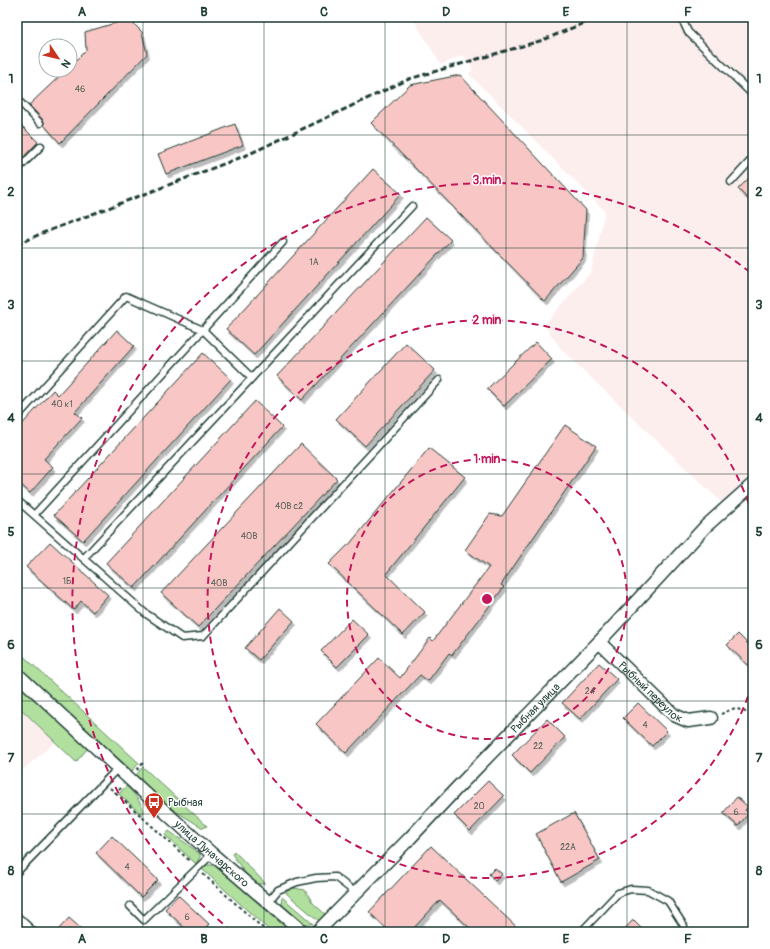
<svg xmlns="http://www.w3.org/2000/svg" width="770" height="949" viewBox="0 0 770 949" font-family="Pangolin,sans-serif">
	<defs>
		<filter id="shadow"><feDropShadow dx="2.5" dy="4" stdDeviation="0" flood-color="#0004"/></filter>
	</defs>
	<rect width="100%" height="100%" fill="#fff"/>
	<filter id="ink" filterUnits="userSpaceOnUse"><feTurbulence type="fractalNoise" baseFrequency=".025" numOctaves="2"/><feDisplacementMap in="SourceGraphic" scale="8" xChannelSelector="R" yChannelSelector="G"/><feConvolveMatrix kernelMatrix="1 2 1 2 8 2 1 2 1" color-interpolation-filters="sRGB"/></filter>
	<g filter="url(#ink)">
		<path fill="#fdeeee" d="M 412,17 L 753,17 L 753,472 L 722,503 L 562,350 L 544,325 L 591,272 L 605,211 L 469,74 L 473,69 L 463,55 L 441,65 Z
			M 17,705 L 55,742 L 17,775 Z"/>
		<path fill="#b1df9e" stroke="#688e69" d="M 17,650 L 139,763 L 132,771 L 17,665 Z
			M 17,682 L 88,748 L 76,762 L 17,705 Z
			M 143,767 L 207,826 L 203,828 L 172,809 L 136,775 Z
			M 126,786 C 134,793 140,801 144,811 L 142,815 L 119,794 Z
			M 169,831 L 187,844 L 200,854 L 200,857 L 196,864 L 165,835 Z
			M 234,851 L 265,883 C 262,884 259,885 256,883 C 247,878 238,863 232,854 Z
			M 207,865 L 215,865 L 231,879 L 285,927 L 288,932 L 271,932 L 202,869 Z
			M 294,888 L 305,890 L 313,903 L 325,914 L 325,916 L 319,921 L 286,893 L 289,890 Z
			M 282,897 L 313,924 C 310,924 309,925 306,924 C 301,923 286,910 283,906 C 281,903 281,900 282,897 Z"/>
		<path fill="#f8c7c5" stroke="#1f3d34" filter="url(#shadow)" d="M 129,19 L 142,32 L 147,54 L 60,143 L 44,125 L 44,122 L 43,120 L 29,105 L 66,70 L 70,70 L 70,66 L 86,50 L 85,32 Z
			M 460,75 L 586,210 L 583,258 L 545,301 L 371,123 L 410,85 Z
			M 17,121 L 38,142 L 17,164 Z
			M 235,124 L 243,145 L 166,174 L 158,154 Z
			M 373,169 L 401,194 L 254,355 L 226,329 Z
			M 753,174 L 753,204 L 738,189 Z
			M 426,217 L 451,240 L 302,400 L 277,376 Z
			M 117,330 L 134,346 L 75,412 L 82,418 L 44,459 L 53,467 L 30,493 L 17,481 L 17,430 L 53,390 L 58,395 Z
			M 536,342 L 552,359 L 504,406 L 487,389 Z
			M 406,343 L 435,370 L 365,446 L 336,419 Z
			M 203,353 L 231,379 L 83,541 L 54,515 Z
			M 255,401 L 282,427 L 134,588 L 106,563 Z
			M 565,425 L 596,446 L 501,585 L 504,587 L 452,655 L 449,653 L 428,681 L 420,675 L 346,753 L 316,724 L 379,658 L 400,678 L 430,638 L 433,641 L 489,567 L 465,550 L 490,514 L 502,516 Z
			M 301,444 L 337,479 L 198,627 L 161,593 Z
			M 429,448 L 465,477 L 386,574 L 425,612 L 403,635 L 329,564 L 348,545 L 348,546 Z
			M 50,542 L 108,595 L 93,612 L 81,601 L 74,610 L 26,567 Z
			M 280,608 L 294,621 L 259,660 L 245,648 Z
			M 352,619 L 369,635 L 337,667 L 321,651 Z
			M 738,634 L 753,649 L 753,660 L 748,665 L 727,645 Z
			M 599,663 L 617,679 L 580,719 L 562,703 Z
			M 638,703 L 667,731 L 652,746 L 623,718 Z
			M 547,719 L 565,737 L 530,773 L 512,755 Z
			M 488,781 L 504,796 L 470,831 L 454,815 Z
			M 737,797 L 748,807 L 745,810 L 749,813 L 738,826 L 723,813 Z
			M 574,813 L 600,860 L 561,882 L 536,834 Z
			M 112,836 L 158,880 L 141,897 L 96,853 Z
			M 431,846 L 522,932 L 474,932 L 440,900 L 410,932 L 390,932 L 369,912 Z
			M 495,868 L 502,874 L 495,881 L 489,874 Z
			M 178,895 L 209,924 L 201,932 L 189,932 L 165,909 Z
			M 69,918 L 85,932 L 56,932 Z
			M 633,920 L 645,932 L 622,932 Z"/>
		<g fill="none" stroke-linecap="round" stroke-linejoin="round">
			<defs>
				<path id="service" d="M 681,17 L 688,32 L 753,95
					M 17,99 L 40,123
					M 17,170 L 41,146
					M 731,182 L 753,158
					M 17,417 L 126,296 L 203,330 L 252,378
					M 17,500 L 145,613 L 182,638 L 203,636 L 439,380
					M 34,515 L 283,242
					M 84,558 L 412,206
					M 17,872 L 118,768
					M 268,902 L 278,890 L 297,882 L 316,878 L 335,877 L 356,893
					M 130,906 L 144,920 L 212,854
					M 17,916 L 34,932
					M 581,932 L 618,893 L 631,889 L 648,890 L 668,901 L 684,926"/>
				<g id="minor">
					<path id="s1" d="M 599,642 L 674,715 L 688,721 L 711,718"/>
					<path id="s2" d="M 17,674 L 163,810 L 212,854 L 303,932"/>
					<path id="s3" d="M 317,932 L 410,838 L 456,789 L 599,642 L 706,526 L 753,484"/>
				</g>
			</defs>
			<use href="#service" stroke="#1f3d34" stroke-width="9"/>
			<use href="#minor" stroke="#1f3d34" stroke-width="15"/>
			<path stroke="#1f3d34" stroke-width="2" stroke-dasharray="3 3" stroke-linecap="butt" d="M 721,714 L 735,708 L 753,715
				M 137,770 L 143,763
				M 110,788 L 116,793 L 122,787
				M 116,793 L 191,862
				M 203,874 L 267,932"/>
			<use href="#service" stroke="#fff" stroke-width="6"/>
			<use href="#minor" stroke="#fff" stroke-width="12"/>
			<path stroke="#1f3d34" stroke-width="3" stroke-dasharray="6 3" stroke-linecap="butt" d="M 17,245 L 40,234 L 247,155 L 409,79 L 543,40 L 599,17"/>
		</g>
	</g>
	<path fill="none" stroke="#1f3d34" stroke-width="1" stroke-opacity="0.55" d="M 143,17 L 143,932M 264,17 L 264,932M 385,17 L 385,932M 506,17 L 506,932M 627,17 L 627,932M 17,135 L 753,135M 17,248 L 753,248M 17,361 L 753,361M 17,474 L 753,474M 17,588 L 753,588M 17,701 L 753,701M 17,814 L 753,814"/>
	<g fill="none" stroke="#c2185b" stroke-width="2" stroke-dasharray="7 5">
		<circle cx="487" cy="599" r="140"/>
		<path d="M752 685A279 279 0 1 1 752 513"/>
		<path d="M232 931A419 419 0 1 1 751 273"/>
	</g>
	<defs>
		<symbol id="bus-pin" viewBox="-11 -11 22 30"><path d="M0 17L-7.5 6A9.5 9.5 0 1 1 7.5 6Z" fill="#c8321e" stroke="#fff"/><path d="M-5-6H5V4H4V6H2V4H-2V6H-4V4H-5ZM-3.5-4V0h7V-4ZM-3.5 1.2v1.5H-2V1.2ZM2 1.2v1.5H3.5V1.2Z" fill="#fff"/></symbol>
	</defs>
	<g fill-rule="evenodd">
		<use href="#bus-pin" x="143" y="791" width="22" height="30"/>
	</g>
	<g text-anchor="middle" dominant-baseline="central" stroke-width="3" stroke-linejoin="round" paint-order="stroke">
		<g font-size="9" fill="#556058">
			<text x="80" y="89">46</text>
			<text x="314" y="262">1А</text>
			<text x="62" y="404">40 к1</text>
			<text x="289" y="506">40В с2</text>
			<text x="249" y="536">40В</text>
			<text x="67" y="581">1Б</text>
			<text x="219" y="583">40В</text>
			<text x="590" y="691">24</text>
			<text x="645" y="725">4</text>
			<text x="538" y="746">22</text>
			<text x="479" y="806">20</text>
			<text x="736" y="812">6</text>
			<text x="568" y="847">22А</text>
			<text x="127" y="867">4</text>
			<text x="187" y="917">6</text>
		</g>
		<g font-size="11" fill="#1f3d34" stroke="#fff">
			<text stroke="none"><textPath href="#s1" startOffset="72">Рыбный переулок</textPath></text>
			<text stroke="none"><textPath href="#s3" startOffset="313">Рыбная улица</textPath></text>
			<text stroke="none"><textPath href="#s2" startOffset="265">улица Луначарского</textPath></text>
		</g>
		<g font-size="11" fill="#1f3d34" stroke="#fff" text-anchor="start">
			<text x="168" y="802">Рыбная</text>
		</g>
	</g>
	<circle cx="487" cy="599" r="6" fill="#c2185b" stroke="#fff" stroke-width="2"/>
	<g font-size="12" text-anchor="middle" font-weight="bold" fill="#c2185b" stroke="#fff" stroke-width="3" stroke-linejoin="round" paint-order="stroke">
		<text x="487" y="184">3 min</text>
		<text x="487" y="324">2 min</text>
		<text x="487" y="463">1 min</text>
	</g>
	<rect width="770" height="949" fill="none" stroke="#fff" stroke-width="44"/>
	<g transform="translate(58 58) rotate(125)"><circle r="19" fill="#ffffff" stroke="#a5b1ae"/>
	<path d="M0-3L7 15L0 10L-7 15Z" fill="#c8321e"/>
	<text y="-6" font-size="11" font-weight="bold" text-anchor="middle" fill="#1f3d34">N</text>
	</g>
	<rect x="22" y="22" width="726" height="905" fill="none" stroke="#1f3d34" stroke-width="1.5"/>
	<g font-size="13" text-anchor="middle" font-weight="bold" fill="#1f3d34">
		<text x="82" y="16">A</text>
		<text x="204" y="16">B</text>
		<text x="324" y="16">C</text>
		<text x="446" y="16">D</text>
		<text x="566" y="16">E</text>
		<text x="688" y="16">F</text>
		<text x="11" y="83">1</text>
		<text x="759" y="83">1</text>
		<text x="11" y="196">2</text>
		<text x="759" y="196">2</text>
		<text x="11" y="309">3</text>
		<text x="759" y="309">3</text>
		<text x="11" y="422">4</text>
		<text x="759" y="422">4</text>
		<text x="11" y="536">5</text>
		<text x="759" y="536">5</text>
		<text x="11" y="649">6</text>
		<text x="759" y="649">6</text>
		<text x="11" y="762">7</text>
		<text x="759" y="762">7</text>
		<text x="11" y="875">8</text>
		<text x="759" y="875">8</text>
		<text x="82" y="943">A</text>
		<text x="204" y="943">B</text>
		<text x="324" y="943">C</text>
		<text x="446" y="943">D</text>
		<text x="566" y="943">E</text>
		<text x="688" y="943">F</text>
	</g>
</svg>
